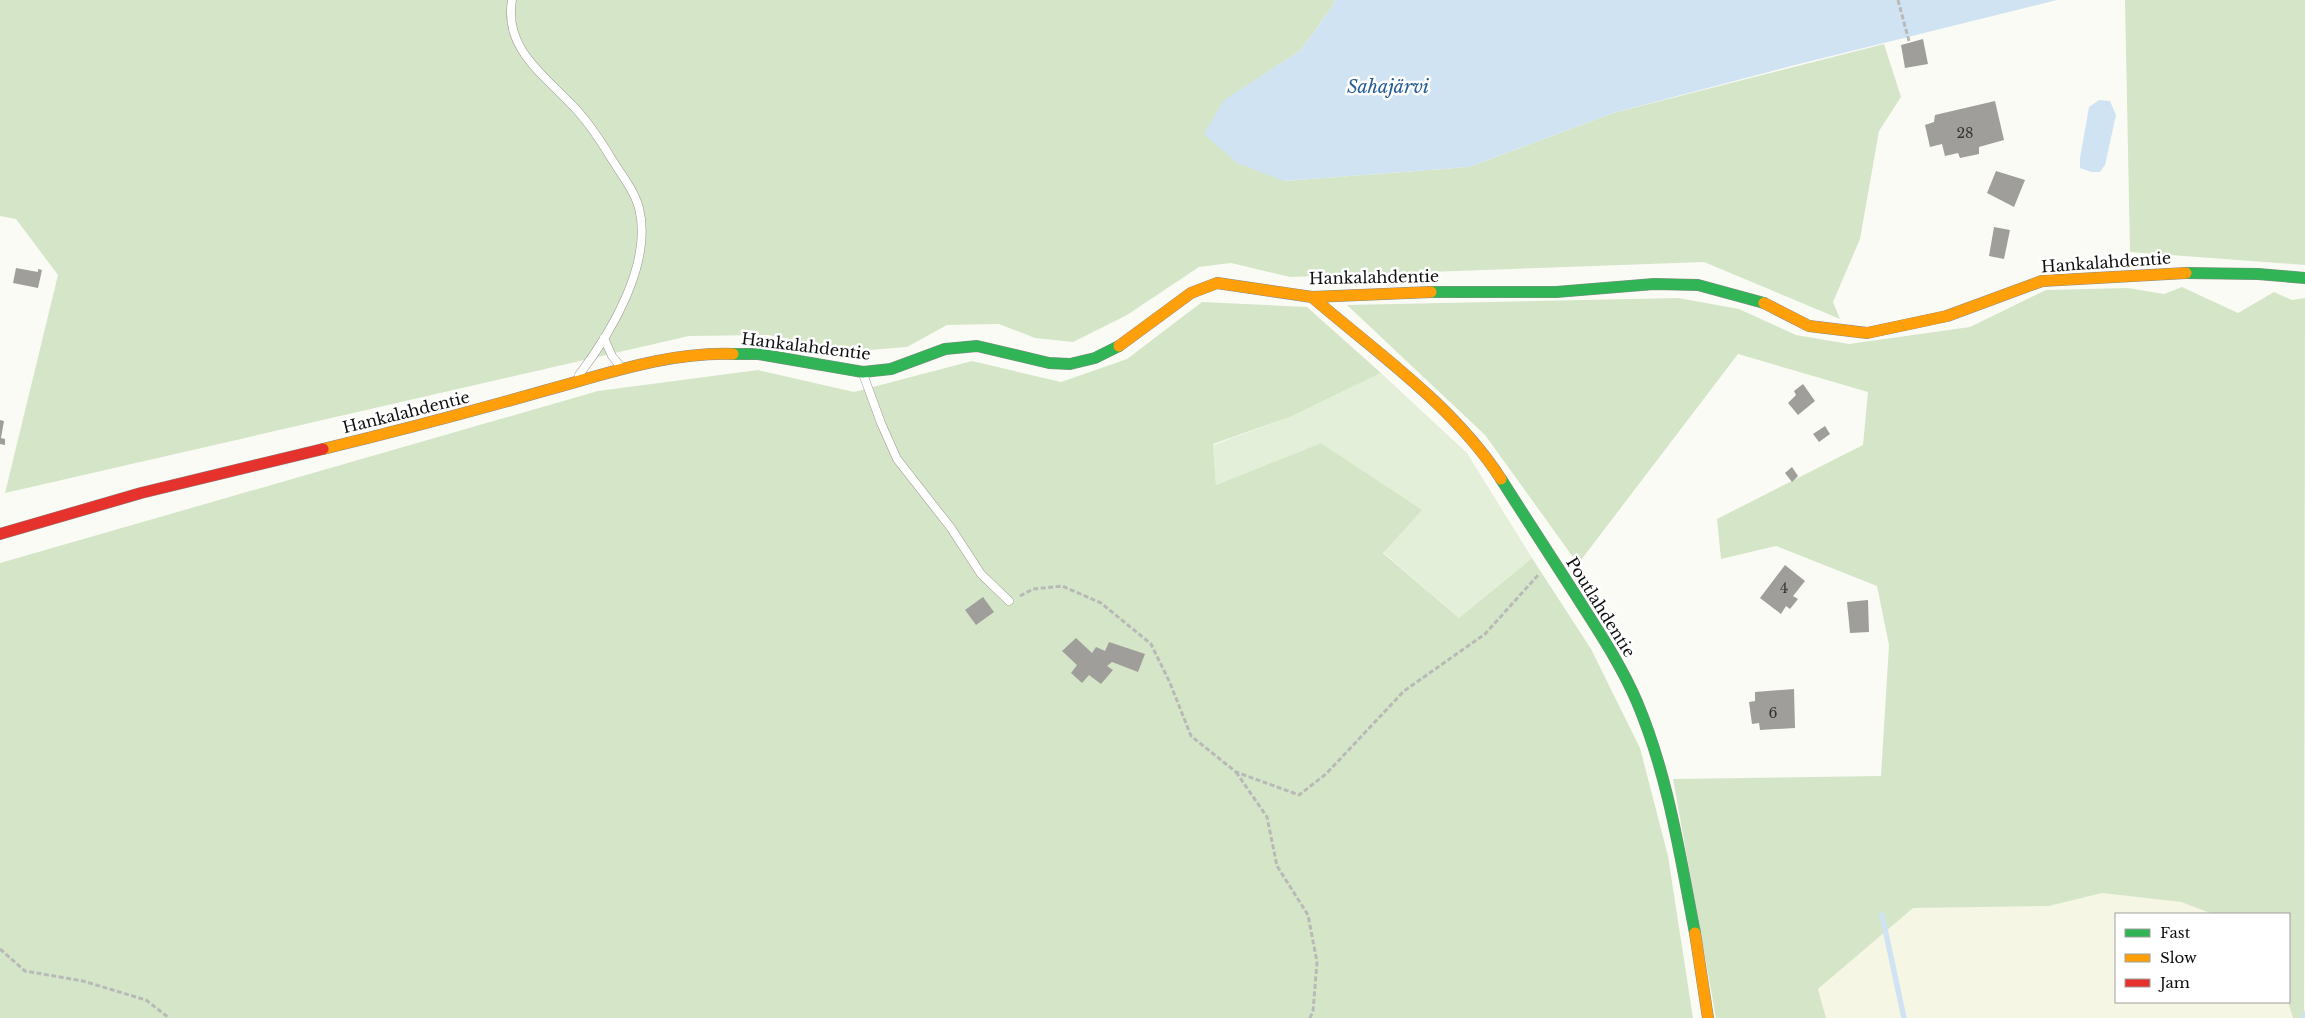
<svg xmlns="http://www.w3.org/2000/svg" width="2305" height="1018" viewBox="0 0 2305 1018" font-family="'Libre Baskerville',serif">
	<rect width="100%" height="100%" fill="#fbfbf6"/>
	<path fill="#f6f6e4" d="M 2102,893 L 2181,902 L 2213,914 L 2116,914 L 2116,1002 L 2288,1002 L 2293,1018 L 1826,1018 L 1818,989 L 1913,908 L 2049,906 Z"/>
	<path fill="#e3efd8" d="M 1381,373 L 1467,453 L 1532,558 L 1459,618 L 1383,552 L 1421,510 L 1321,443 L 1216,485 L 1213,445 L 1290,417 Z"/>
	<path fill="#d4e6c7" d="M 0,0 L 1335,0 L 1332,7 L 1301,50 L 1225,100 L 1284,181 L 1469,167 L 1613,113 L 1884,44 L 1901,97 L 1879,131 L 1860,239 L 1833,302 L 1840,319 L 1704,262 L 1290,277 L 1231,263 L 1199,267 L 1127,315 L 1073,342 L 1035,338 L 999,324 L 947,325 L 907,347 L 857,351 L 768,335 L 689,336 L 5,493 L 58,275 L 16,219 L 0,216 Z
		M 2125,0 L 2305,0 L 2305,265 L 2130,252 Z
		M 2182,287 L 2238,313 L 2274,292 L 2292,300 L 2305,298 L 2304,1018 L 2293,1018 L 2288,1002 L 2289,914 L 2213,914 L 2181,902 L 2102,893 L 2049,906 L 1913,908 L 1818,989 L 1826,1018 L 1716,1018 L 1673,779 L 1881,776 L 1889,645 L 1877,586 L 1776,546 L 1721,559 L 1717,519 L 1863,445 L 1868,392 L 1738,354 L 1578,564 L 1485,435 L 1347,305 L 1678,298 L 1739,309 L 1796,335 L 1849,344 L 1970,327 L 2046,290 L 2128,288 L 2164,294 Z
		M 1202,302 L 1307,307 L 1381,373 L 1290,417 L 1213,444 L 1216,485 L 1321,443 L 1422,510 L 1383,553 L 1459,618 L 1532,558 L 1591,649 L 1640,748 L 1668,856 L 1693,1018 L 0,1018 L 0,563 L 598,391 L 758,370 L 854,392 L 972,361 L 1061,382 L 1127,359 Z"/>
	<path fill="#d0e3f2" d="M 1335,0 L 2057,0 L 1795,65 L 1613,113 L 1469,167 L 1284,181 L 1237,163 L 1204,134 L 1224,100 L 1301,50 L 1332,7 Z
		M 2099,100 L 2110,101 L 2116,115 L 2105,165 L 2100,172 L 2091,172 L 2080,168 L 2080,158 L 2089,107 Z"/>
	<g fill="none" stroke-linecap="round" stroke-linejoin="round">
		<path stroke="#d0e3f2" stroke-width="5.5" d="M 1882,915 L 1904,1018
			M 2304,1018 L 2305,1014"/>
	</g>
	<path fill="#9f9e9b" d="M 1923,39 L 1928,64 L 1905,68 L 1901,45 Z
		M 1995,101 L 2004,140 L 1979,147 L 1979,154 L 1960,158 L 1958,153 L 1945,156 L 1942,144 L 1930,147 L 1925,125 L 1934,122 L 1935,115 Z
		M 1996,171 L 2025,180 L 2014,207 L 1987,193 Z
		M 1994,227 L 2010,230 L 2004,259 L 1989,256 Z
		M 16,268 L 38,272 L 38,269 L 42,270 L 38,288 L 13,283 Z
		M 1803,384 L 1815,401 L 1798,415 L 1788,403 L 1796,395 L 1794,391 Z
		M 0,420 L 4,421 L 1,438 L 5,439 L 5,445 L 0,444 Z
		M 1825,426 L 1830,434 L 1819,442 L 1813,434 Z
		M 1792,467 L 1798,476 L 1792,482 L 1785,473 Z
		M 1785,565 L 1805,581 L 1793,596 L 1798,599 L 1790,609 L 1786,606 L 1781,614 L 1760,598 Z
		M 983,597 L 994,612 L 976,625 L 965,610 Z
		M 1868,600 L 1869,632 L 1850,633 L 1847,602 Z
		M 1076,638 L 1092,653 L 1096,647 L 1105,651 L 1109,642 L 1145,654 L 1138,672 L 1112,662 L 1107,666 L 1113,670 L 1101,684 L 1089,675 L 1082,683 L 1071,673 L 1077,665 L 1062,651 Z
		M 1794,689 L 1795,728 L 1760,730 L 1759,723 L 1752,724 L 1749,702 L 1755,701 L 1755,692 Z"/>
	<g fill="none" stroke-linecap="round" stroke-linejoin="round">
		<defs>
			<path id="lane" d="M 512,0 C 504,46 540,72 568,101 C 586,118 599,138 611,158 C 621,174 634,190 639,208 C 653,263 611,333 579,375
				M 604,338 L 612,356 L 620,366
				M 863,374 L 881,423 L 897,459 L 951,528 L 981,574 L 1009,601"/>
			<path id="fast" d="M 2186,273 L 2258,274 L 2305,278
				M 1431,292 L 1556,292 L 1654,284 L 1698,285 L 1764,303
				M 733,354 L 758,354 L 863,372 L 891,369 L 945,349 L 977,346 L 1049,363 L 1070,364 L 1095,358 L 1119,346
				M 1501,479 C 1525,517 1550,555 1575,594 C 1597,629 1621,664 1637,702 C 1668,775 1680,856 1695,933"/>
			<path id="slow" d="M 1312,297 C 1377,353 1454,406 1501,479
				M 1764,303 L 1809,326 L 1867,333 L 1947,316 L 2042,281 L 2186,273
				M 1119,346 L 1191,293 L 1217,283 L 1312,297 L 1431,292
				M 323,449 C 398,431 473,411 547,390 C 609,373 669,352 733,354
				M 1695,933 L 1708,1018"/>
			<path id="jam" d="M 0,534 L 141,493 L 323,449"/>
		</defs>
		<use href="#lane" stroke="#959593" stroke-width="9"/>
		<use href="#fast" stroke="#8c8c8a" stroke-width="12"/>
		<use href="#slow" stroke="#8c8c8a" stroke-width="12"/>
		<use href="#jam" stroke="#8c8c8a" stroke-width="12"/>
		<path stroke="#b9b9b8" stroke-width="3" stroke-dasharray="5 2.5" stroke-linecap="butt" d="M 1898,0 L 1909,41
			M 1020,596 L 1033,589 L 1062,586 L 1101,603 L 1151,644 L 1170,683 L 1191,736 L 1236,772 L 1299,795 L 1326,774 L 1404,691 L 1485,634 L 1539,574
			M 1236,772 L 1267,817 L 1277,866 L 1308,915 L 1317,962 L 1313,1011 L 1310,1018
			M 0,949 L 25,971 L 83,981 L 146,1000 L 169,1018"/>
		<use href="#lane" stroke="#fefefe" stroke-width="8"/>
		<use href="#fast" stroke="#30b455" stroke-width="11"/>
		<use href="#slow" stroke="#ff9f0a" stroke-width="11"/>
		<use href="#jam" stroke="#e5322d" stroke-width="11"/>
	</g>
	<g text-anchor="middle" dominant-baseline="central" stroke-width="5" stroke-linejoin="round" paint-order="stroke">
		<g font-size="14" fill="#333332">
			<text x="1965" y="133">28</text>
			<text x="1784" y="588">4</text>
			<text x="1773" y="713">6</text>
		</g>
		<g font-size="16" fill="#0f0f0f" stroke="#fff">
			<text transform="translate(2106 262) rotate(-4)">Hankalahdentie</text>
			<text transform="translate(1374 277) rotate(-1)">Hankalahdentie</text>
			<text transform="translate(806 346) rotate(7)">Hankalahdentie</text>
			<text transform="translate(406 412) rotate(-14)">Hankalahdentie</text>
			<text transform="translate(1601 607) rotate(58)">Poutlahdentie</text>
		</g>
		<g font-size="18" font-style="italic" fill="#255c95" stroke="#fff">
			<text x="1388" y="87">Sahajärvi</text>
		</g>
	</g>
	<rect x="2115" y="913" width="175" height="90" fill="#ffffff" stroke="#9f9f9f"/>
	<rect x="2125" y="929" width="25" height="8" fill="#30b455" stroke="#9f9f9f"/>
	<text x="2160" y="938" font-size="15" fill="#0f0f0f">Fast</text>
	<rect x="2125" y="954" width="25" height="8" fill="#ff9f0a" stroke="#9f9f9f"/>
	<text x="2160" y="963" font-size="15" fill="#0f0f0f">Slow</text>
	<rect x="2125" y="979" width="25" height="8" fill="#e5322d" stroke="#9f9f9f"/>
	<text x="2160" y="988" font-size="15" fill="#0f0f0f">Jam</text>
</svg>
